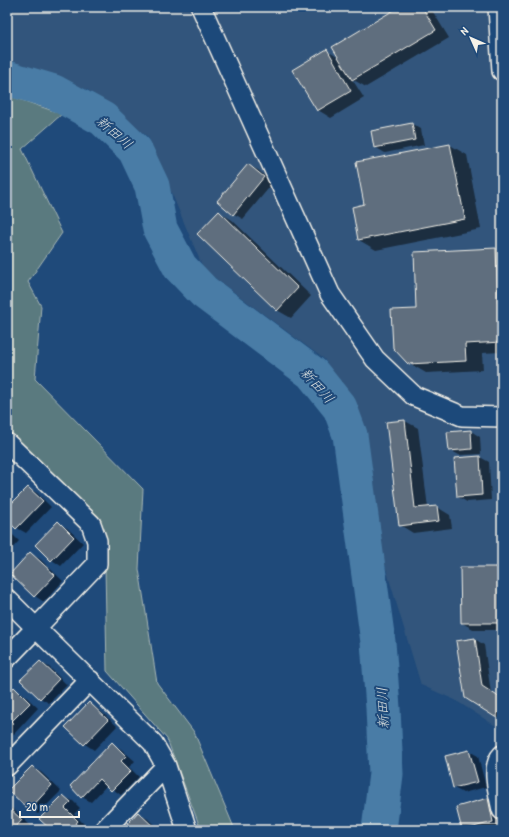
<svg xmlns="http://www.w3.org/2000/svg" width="509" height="837" viewBox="0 0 509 837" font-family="'Patrick Hand','Klee One',sans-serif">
	<rect width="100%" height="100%" fill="#1f4a7a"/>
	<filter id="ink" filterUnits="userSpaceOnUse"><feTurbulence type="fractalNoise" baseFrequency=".025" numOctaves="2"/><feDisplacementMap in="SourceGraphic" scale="8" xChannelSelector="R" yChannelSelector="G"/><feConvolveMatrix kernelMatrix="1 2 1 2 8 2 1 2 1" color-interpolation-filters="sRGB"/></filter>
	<g filter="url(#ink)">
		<path fill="#32557b" d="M 7,7 L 502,7 L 502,730 L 455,700 L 421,685 L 378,542 L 354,405 L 324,359 L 204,270 L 148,137 L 88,90 L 7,63 Z"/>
		<path fill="#5a7a7f" stroke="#a7b6b4" d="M 7,95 L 62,114 L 22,149 L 62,233 L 28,282 L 41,306 L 35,379 L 143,489 L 139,569 L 157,683 L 194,732 L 235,830 L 201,830 L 167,739 L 107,671 L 105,567 L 101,522 L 7,432 Z"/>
		<path fill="#0007" d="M 230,7 L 241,7 L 235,10 Z
			M 401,7 L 430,7 L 449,38 L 366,87 L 352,79 L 364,98 L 331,118 L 318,110 L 327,51 L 341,59 Z
			M 412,124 L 421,129 L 424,145 L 385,153 L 375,147 Z
			M 450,145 L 467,155 L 481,229 L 376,250 L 359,240 L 365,205 Z
			M 248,165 L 258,170 L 273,183 L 243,219 L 234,214 Z
			M 219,212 L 232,220 L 311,296 L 291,318 L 277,310 Z
			M 496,249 L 502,253 L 502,352 L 482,353 L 483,370 L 426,373 L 409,363 L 417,310 Z
			M 405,421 L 418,428 L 428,508 L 437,507 L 450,515 L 452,528 L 413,533 L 400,525 Z
			M 471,431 L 480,437 L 481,454 L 459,455 L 450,450 Z
			M 480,457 L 489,462 L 491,500 L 467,502 L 458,497 Z
			M 7,468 L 10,472 L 7,475 Z
			M 28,488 L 37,493 L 51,507 L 26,533 L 17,528 L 7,519 L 7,510 Z
			M 58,523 L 67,528 L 83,543 L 61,566 L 52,560 L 36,545 Z
			M 7,529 L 19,541 L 7,554 Z
			M 31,554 L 40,559 L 63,581 L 44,602 L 35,596 Z
			M 500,568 L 502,569 L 502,630 L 475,630 L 462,623 Z
			M 7,623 L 13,629 L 7,635 Z
			M 475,639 L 484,645 L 491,693 L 502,700 L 502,720 L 465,697 Z
			M 40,662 L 49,667 L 67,685 L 49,703 L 40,698 Z
			M 14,688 L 23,694 L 38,708 L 14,734 L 7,730 L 7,695 Z
			M 89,703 L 98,709 L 117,726 L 94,750 L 85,744 L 67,727 Z
			M 112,743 L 121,749 L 135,761 L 129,767 L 139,777 L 121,795 L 107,785 L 91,802 L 82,797 Z
			M 469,751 L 478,756 L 486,787 L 463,793 L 454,788 Z
			M 32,767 L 41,772 L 61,791 L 38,814 L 29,809 Z
			M 63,796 L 73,801 L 80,808 L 74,814 L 87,827 L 84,830 L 52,830 Z
			M 487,799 L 497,805 L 502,827 L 489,830 L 463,829 Z
			M 7,806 L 13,809 L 31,826 L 27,830 L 7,830 Z
			M 139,814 L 148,819 L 159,830 L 123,830 Z"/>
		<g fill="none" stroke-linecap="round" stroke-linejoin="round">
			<path stroke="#487ca6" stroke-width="35" d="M 7,78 L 54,92 L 103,119 L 135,150 L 152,186 L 160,229 L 180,267 L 204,292 L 312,373 L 340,408 L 350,435 L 378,642 L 383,708 L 386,774 L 379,830"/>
		</g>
		<path fill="#5e6e7e" stroke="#f4f1e8" d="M 399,7 L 422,7 L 436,30 L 352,80 L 332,47 Z
			M 327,49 L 351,91 L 317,111 L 292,70 Z
			M 412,123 L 415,140 L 374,148 L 371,131 Z
			M 450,144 L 465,219 L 358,240 L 352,207 L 364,204 L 356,162 Z
			M 248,164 L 264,177 L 233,215 L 217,201 Z
			M 219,211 L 298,288 L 277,311 L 197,234 Z
			M 496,248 L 498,302 L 502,301 L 502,342 L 465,344 L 466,361 L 408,364 L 393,348 L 391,310 L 416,309 L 414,252 Z
			M 405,420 L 415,508 L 437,506 L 439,521 L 399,526 L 386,422 Z
			M 471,430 L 472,449 L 449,451 L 447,432 Z
			M 480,456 L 482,495 L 457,497 L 454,458 Z
			M 28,487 L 43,501 L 16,529 L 7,520 L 7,508 Z
			M 58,521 L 74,537 L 51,561 L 35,545 Z
			M 30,552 L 55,575 L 34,597 L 10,574 Z
			M 460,567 L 500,567 L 501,623 L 461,623 Z
			M 475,638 L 482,686 L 502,699 L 502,706 L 495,717 L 465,698 L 456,641 Z
			M 40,661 L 59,679 L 40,699 L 20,680 Z
			M 14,687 L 30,703 L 7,726 L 7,694 Z
			M 89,702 L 108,720 L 84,745 L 65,727 Z
			M 112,742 L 126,756 L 121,761 L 131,771 L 111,791 L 99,779 L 81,798 L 70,786 Z
			M 469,750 L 478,782 L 453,788 L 445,756 Z
			M 32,766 L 52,785 L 29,810 L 8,790 Z
			M 63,795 L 71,802 L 65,808 L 78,821 L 70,830 L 51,830 L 39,819 Z
			M 488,798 L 493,822 L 462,830 L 456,807 Z
			M 7,806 L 22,820 L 13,830 L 7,830 Z
			M 138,812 L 157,830 L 122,830 Z"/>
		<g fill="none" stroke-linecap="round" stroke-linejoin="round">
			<defs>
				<path id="minor" d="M 201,7 L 330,294 L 375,359 L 414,396 L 462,416 L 502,417
					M 498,7 L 502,71
					M 7,443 L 91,524 L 97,541 L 97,564 L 36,628 L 153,743 L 166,766 L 187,830
					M 7,599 L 36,628 L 7,658
					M 502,755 C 490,767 499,795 502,810
					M 7,766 L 90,680
					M 104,830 L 166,766"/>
			</defs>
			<use href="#minor" stroke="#f4f1e8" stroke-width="22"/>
			<use href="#minor" stroke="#1f4a7a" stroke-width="19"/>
		</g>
	</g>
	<g text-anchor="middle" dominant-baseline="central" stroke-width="4" stroke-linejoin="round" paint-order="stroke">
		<g font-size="14" font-style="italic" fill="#dadfde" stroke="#1f4a7a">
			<text transform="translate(115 132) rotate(41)">新田川</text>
			<text transform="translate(318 385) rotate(48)">新田川</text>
			<text transform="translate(382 708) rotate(-93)">新田川</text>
		</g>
	</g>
	<rect width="509" height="837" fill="none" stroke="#1f4a7a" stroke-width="24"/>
	<rect x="12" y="12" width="485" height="813" fill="none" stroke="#f4f1e8" stroke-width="1.5" filter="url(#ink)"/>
	<g transform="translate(471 38) rotate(315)" stroke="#1f4a7a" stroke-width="3" paint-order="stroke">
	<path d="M0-3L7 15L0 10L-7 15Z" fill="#f4f1e8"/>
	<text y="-6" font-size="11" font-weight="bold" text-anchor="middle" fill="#f4f1e8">N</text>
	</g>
	<path d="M20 811v6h59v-6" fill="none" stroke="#f4f1e8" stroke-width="2"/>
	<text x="26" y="811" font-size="12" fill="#f4f1e8" stroke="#1f4a7a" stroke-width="3" paint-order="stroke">20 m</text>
</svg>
